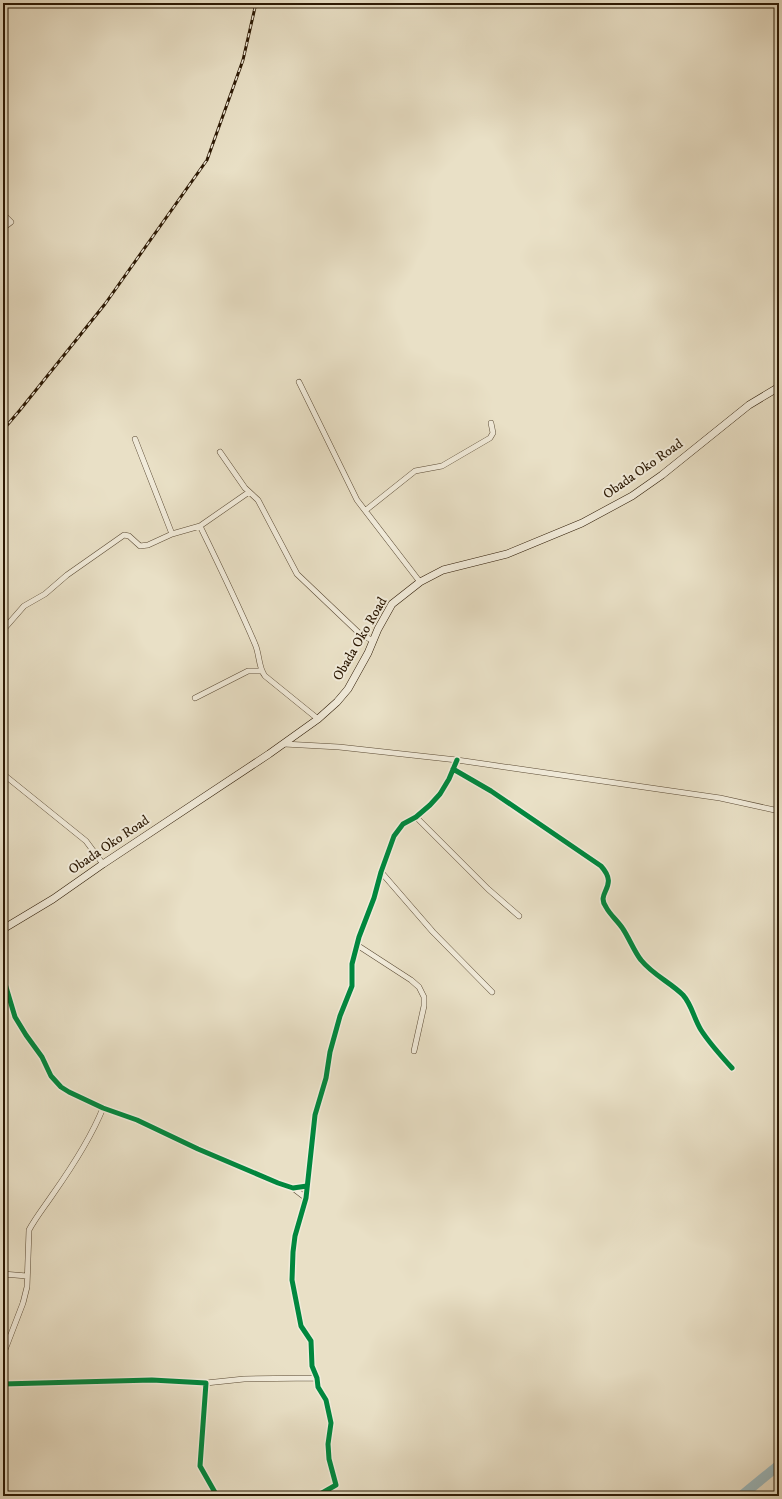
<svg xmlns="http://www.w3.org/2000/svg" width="782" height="1499" viewBox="0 0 782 1499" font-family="'IM FELL DW Pica',serif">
	<rect width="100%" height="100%" fill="#e9e0c6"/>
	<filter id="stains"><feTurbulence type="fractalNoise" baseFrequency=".005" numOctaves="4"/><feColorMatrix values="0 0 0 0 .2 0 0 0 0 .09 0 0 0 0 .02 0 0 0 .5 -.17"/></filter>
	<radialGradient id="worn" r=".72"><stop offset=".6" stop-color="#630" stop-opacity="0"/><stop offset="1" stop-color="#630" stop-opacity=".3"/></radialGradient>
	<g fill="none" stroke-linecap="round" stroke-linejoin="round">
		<path stroke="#9cbabf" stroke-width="10" d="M 741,1496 L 779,1465"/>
		<defs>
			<path id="minor" d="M 3,214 L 11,222 L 3,228
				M 299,382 L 357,500 L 420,582
				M 135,439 L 172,534
				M 220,452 L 245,488 L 258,500 L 297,574 L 359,633 L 373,641
				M 366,510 L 415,471 L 442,466 L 490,438 L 493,433 L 491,423
				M 200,526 C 219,565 238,604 255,644 C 260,655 258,667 265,676 L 318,719
				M 3,630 L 24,606 L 45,594 L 67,575 L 124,535 L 129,536 L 140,546 L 148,545 L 172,534 L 200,526 L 249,492
				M 195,698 L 248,671 L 261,671
				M 284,744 L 339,747 L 457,760 L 720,798 L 779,811
				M 453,769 L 491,791 L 601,866 C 620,887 595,892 606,907 C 610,915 618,921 623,929 C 629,938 635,953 641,960 C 653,975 670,982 683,995 C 692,1005 694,1019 701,1030 C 710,1044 721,1056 732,1068
				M 3,774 L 86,841 L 103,864
				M 416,817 L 488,889 L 519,916
				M 381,872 L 433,932 L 492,992
				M 357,945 L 411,980 L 419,987 L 424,997 L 424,1006 L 414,1051
				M 3,977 L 15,1017 L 26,1035 L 42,1057 L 51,1076 L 61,1087 L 69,1092 L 103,1108 L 137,1120 L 198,1149 L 278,1183 L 293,1188 L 307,1186
				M 293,1188 L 306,1198
				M 3,1274 L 27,1276
				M 3,1355 L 23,1303 L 27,1287 L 29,1230 C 36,1217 45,1206 53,1194 C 72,1167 91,1138 103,1108
				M 206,1383 L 244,1379 L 317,1378
				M 3,1384 L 152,1380 L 206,1383 L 200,1466 L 217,1496
				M 321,1496 L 322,1493 L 336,1485 L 329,1459 L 328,1444 L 331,1423 L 326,1400 L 318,1387 L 317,1378 L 312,1366 L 311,1341 L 301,1326 L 292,1280 L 293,1252 L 295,1236 L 306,1198 L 315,1115 L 326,1078 L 330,1052 L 340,1016 L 352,986 L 352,964 L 359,937 L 374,898 L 381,872 L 394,836 L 403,824 L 416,817 L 430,805 L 440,794 L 449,779 L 457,760"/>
			<path id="secondary" d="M 3,929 L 53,899 L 103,864 L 269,754 L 318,719 L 337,702 L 348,689 L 368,653 L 378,629 L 392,604 L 420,582 L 443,570 L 507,554 L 582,523 L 632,496 L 662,475 L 749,405 L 779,387"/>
		</defs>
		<use href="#minor" stroke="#5a4a34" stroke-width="6"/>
		<use href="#secondary" stroke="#2b1803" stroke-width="8"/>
		<use href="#minor" stroke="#f1ebda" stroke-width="5"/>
		<use href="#secondary" stroke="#f1ebda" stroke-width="7"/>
		<defs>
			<path id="rail" d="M 3,430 L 20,410 L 105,304 L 207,160 L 243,60 L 256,3"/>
		</defs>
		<use href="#rail" stroke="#2b1803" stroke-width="3"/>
		<use href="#rail" stroke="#f1ebda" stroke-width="1.5" stroke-dasharray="4.5" stroke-linecap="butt"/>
		<defs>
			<path id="cycleway" d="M 453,769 L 491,791 L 601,866 C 620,887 595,892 606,907 C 610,915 618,921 623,929 C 629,938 635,953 641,960 C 653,975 670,982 683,995 C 692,1005 694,1019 701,1030 C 710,1044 721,1056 732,1068
				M 3,977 L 15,1017 L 26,1035 L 42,1057 L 51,1076 L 61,1087 L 69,1092 L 103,1108 L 137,1120 L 198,1149 L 278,1183 L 293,1188 L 307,1186
				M 3,1384 L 152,1380 L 206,1383 L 200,1466 L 217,1496
				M 321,1496 L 322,1493 L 336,1485 L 329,1459 L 328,1444 L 331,1423 L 326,1400 L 318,1387 L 317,1378 L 312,1366 L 311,1341 L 301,1326 L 292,1280 L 293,1252 L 295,1236 L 306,1198 L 315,1115 L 326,1078 L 330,1052 L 340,1016 L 352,986 L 352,964 L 359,937 L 374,898 L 381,872 L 394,836 L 403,824 L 416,817 L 430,805 L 440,794 L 449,779 L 457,760"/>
		</defs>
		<use href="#cycleway" stroke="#f1ebda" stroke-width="8"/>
		<use href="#cycleway" stroke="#00873e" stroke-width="5"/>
	</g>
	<g text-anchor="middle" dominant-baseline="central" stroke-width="4" stroke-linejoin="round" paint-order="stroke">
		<g font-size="14" fill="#2b1803" stroke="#f1ebda">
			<text transform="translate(643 469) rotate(-35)">Obada Oko Road</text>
			<text transform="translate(360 639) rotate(-60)">Obada Oko Road</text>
			<text transform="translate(109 845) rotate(-34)">Obada Oko Road</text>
		</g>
	</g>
	<rect width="782" height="1499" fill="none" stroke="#e9e0c6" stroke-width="16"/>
	<rect x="4" y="4" width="774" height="1491" fill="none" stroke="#2b1803" stroke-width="2"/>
	<rect x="8" y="8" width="766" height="1483" fill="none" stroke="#2b1803"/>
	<rect width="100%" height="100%" filter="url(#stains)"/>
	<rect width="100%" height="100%" fill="url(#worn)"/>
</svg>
